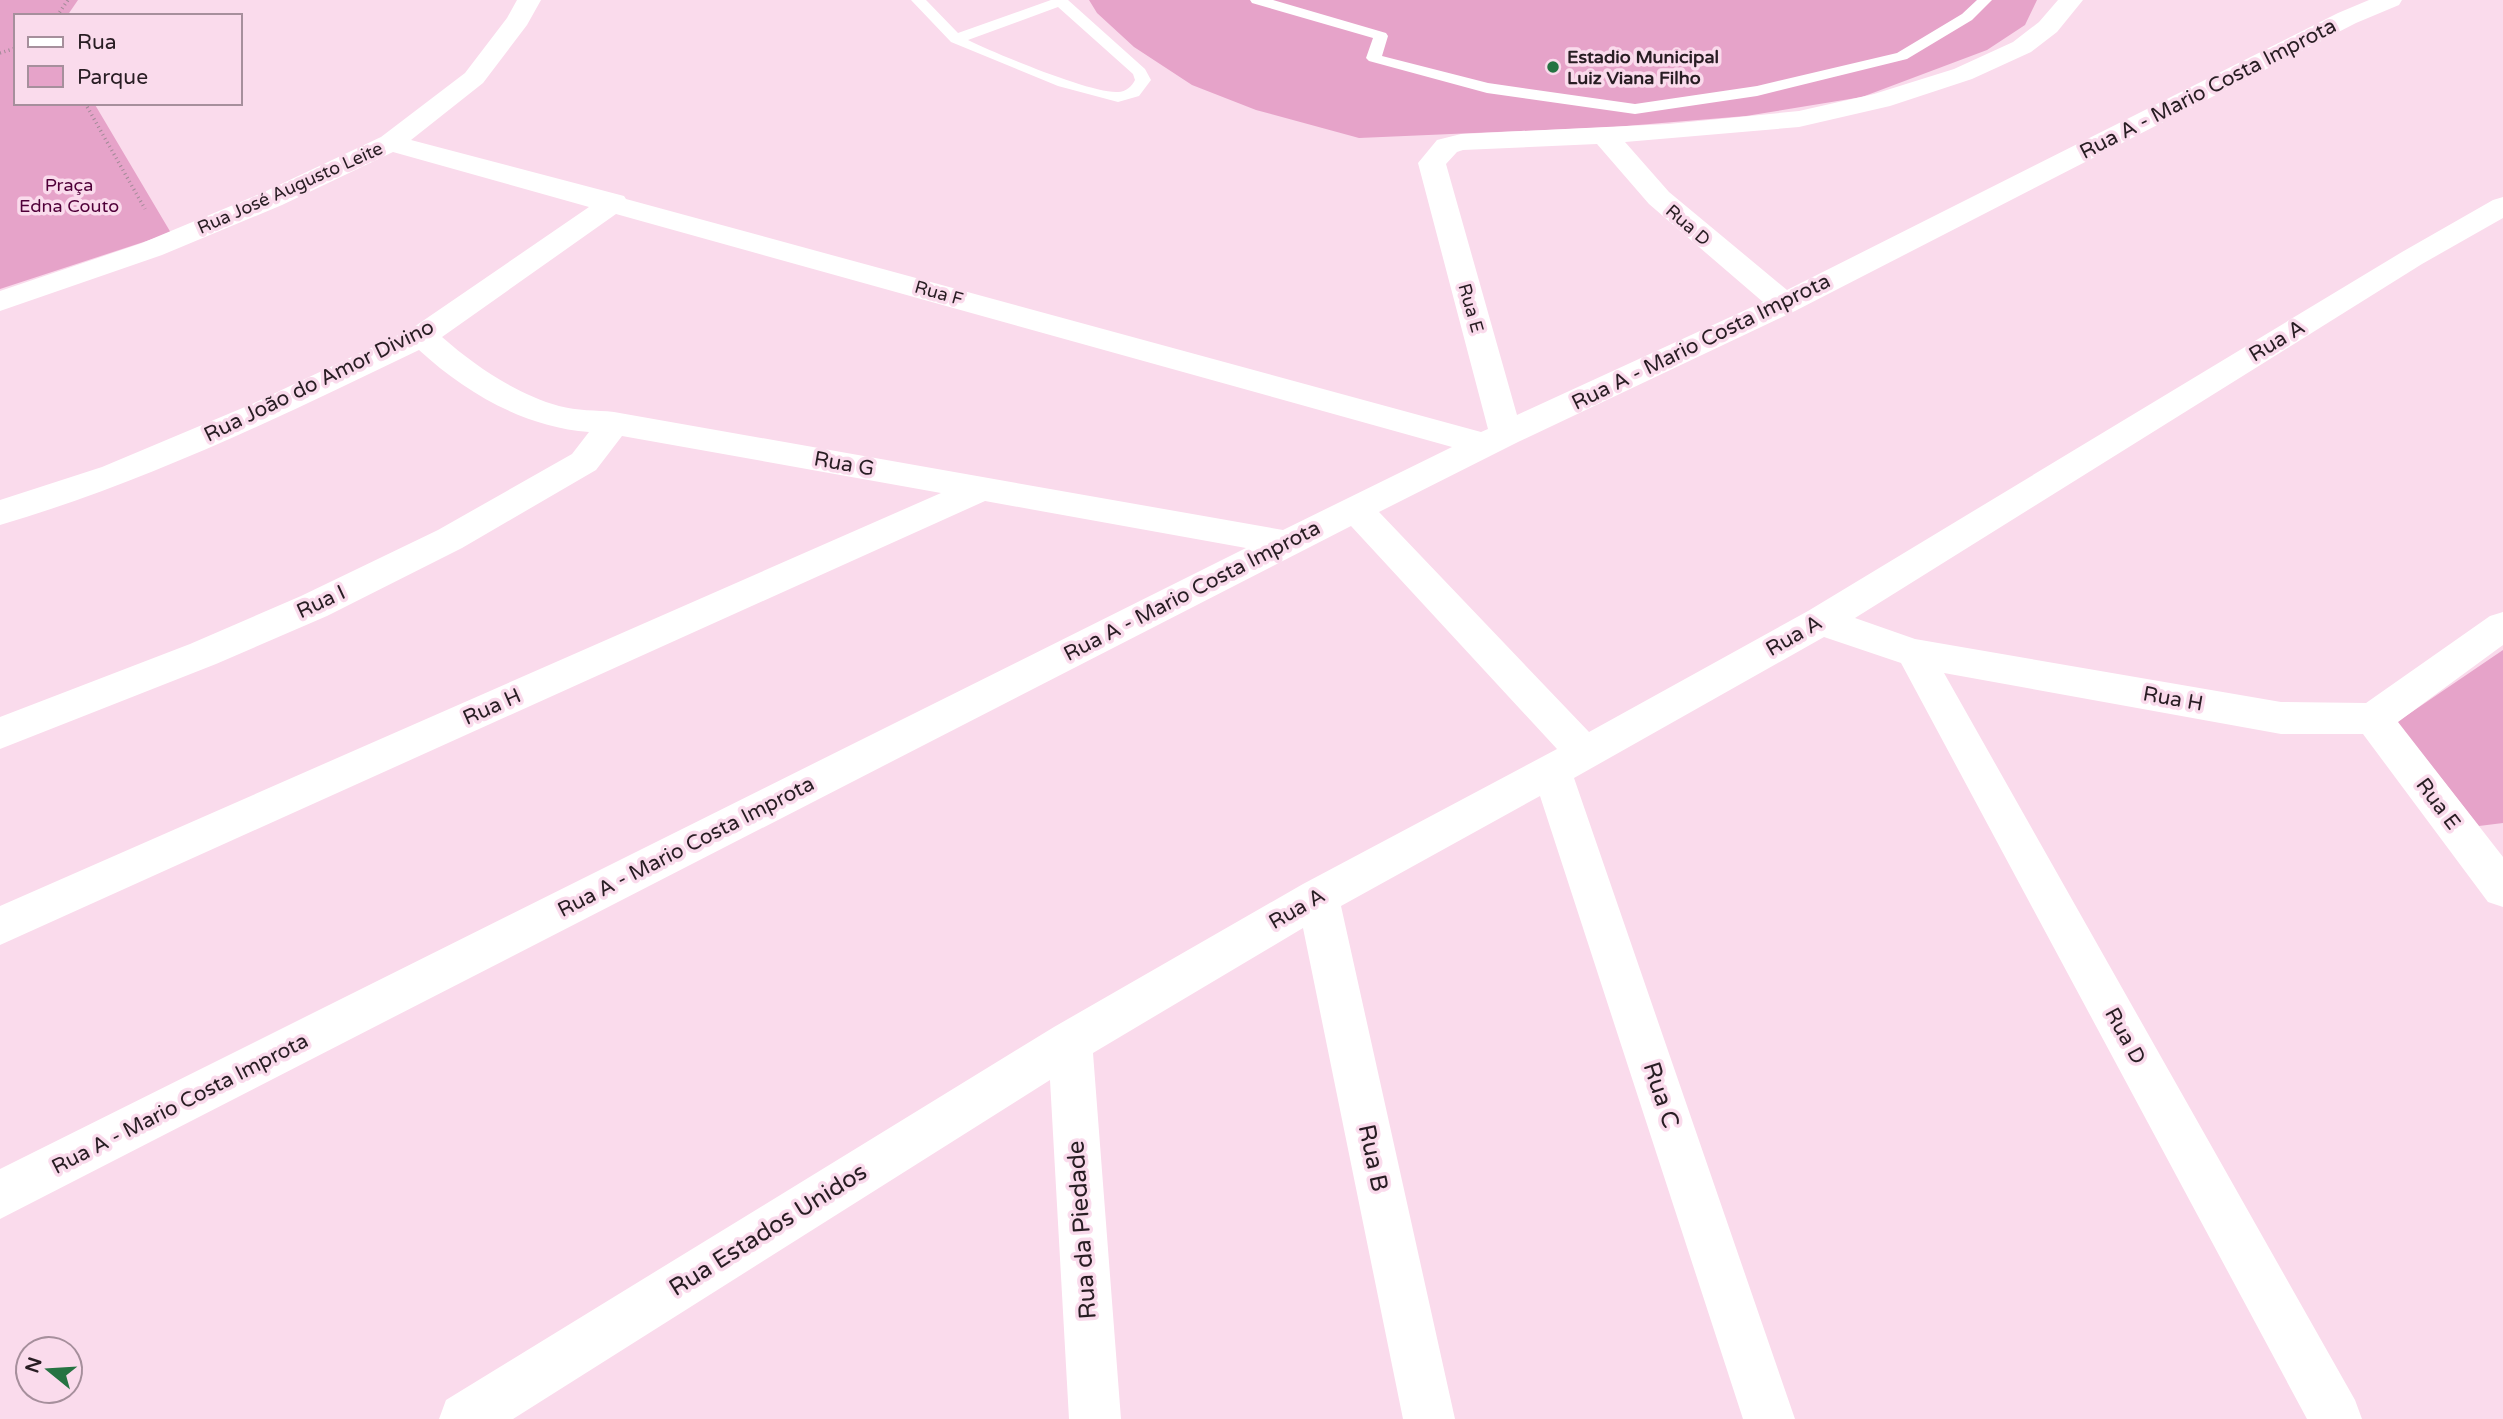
<svg xmlns="http://www.w3.org/2000/svg" width="2503" height="1419" viewBox="0 0 2503 1419" font-family="'Varela Round',sans-serif">
	<rect width="100%" height="100%" fill="#fadbec"/>
	<path fill="#e6a3c9" d="M 0,0 L 78,0 L 67,16 L 16,16 L 16,103 L 94,103 L 171,233 L 0,289 Z
		M 1089,0 L 2037,0 L 2025,25 L 1987,50 L 1862,97 L 1746,116 L 1614,127 L 1359,138 L 1256,110 L 1192,85 L 1134,47 L 1097,13 Z
		M 2503,650 L 2503,823 L 2479,826 L 2397,722 Z"/>
	<g fill="none" stroke-linecap="round" stroke-linejoin="round">
		<path stroke="#a18a97" stroke-width="3.5" stroke-dasharray="1 3.5" stroke-linecap="butt" d="M 57,16 L 68,0
			M 0,53 L 16,48
			M 85,103 L 145,209"/>
		<path fill="#fff" fill-rule="evenodd" d="M 911,0 L 926,0 L 958,33 L 1051,0 L 1068,0 L 1145,69 L 1151,80 L 1139,96 L 1118,102 L 1058,86 L 951,42 ZM 1058,7 L 1133,74 L 1135,80 C 1132,86 1126,92 1118,92 C 1092,94 994,53 968,40 Z
			M 1250,0 L 1273,0 L 1386,33 L 1388,36 L 1382,56 L 1488,83 L 1635,104 L 1757,86 L 1897,53 L 1962,14 L 1977,0 L 1992,0 L 1972,20 L 1907,59 L 1757,96 L 1635,114 L 1487,93 L 1369,61 L 1366,58 L 1373,38 L 1252,3 Z"/>
		<path fill="#fff" fill-rule="evenodd" d="M 517,0 L 541,0 L 527,25 L 483,83 L 411,140 L 624,196 L 626,199 L 1481,432 L 1488,429 L 1418,163 L 1437,140 L 1461,134 L 1668,124 L 1799,111 L 1874,94 L 1954,69 L 2013,42 L 2039,22 L 2058,0 L 2083,0 L 2057,32 L 2031,52 L 1972,79 L 1890,106 L 1799,127 L 1625,142 L 1669,192 L 1787,290 L 2338,13 L 2369,0 L 2402,0 L 2399,5 L 2356,23 L 1795,311 L 1518,442 L 1379,512 L 1589,732 L 1808,611 L 2402,252 L 2493,200 L 2503,197 L 2503,218 L 2422,264 L 1855,618 L 1915,639 L 2281,702 L 2366,703 L 2490,616 L 2503,612 L 2503,645 L 2398,722 L 2503,857 L 2503,907 L 2488,902 L 2363,734 L 2281,734 L 1944,673 L 2355,1400 L 2362,1419 L 2307,1419 L 1901,663 L 1824,637 L 1574,778 L 1795,1419 L 1743,1419 L 1540,796 L 1341,906 L 1455,1419 L 1403,1419 L 1303,928 L 1093,1053 L 1121,1419 L 1069,1419 L 1050,1080 L 513,1419 L 439,1419 L 446,1400 L 1054,1027 L 1303,884 L 1557,749 L 1351,526 L 0,1219 L 0,1169 L 1246,548 L 985,501 L 0,945 L 0,906 L 941,493 L 622,436 L 596,470 L 462,548 L 327,616 L 216,664 L 0,749 L 0,717 L 190,644 L 301,596 L 438,530 L 572,454 L 589,432 C 524,427 466,393 419,350 C 282,416 146,482 0,525 L 0,500 L 102,467 L 252,404 L 411,329 L 589,207 L 393,152 L 282,205 L 162,255 L 0,311 L 0,291 L 142,243 L 262,193 L 381,137 L 465,73 L 507,18 ZM 1597,144 L 1649,204 L 1763,302 L 1517,415 L 1446,164 L 1457,152 L 1463,150 ZM 616,214 L 1452,447 L 1283,530 L 614,412 C 596,410 577,411 559,406 C 516,394 475,366 442,337 Z"/>
	</g>
	<circle fill="#257342" stroke="#fadbec" stroke-width="2.5" cx="1553" cy="67" r="7"/>
	<g text-anchor="middle" dominant-baseline="central" stroke-width="7" stroke-linejoin="round" paint-order="stroke">
		<g font-size="18" font-weight="bold" fill="#281d23" stroke="#fadbec" text-anchor="start">
			<text x="1567" y="57">Estadio Municipal<tspan x="1567" dy="21">Luiz Viana Filho</tspan></text>
		</g>
		<g font-size="18" fill="#500039" stroke="#fadbec">
			<text x="69" y="185">Praça<tspan x="69" dy="21">Edna Couto</tspan></text>
		</g>
		<g font-size="18" fill="#281d23" stroke="#fadbec">
			<text transform="translate(290 188) rotate(-24)">Rua José Augusto Leite</text>
			<text transform="translate(1688 225) rotate(41)">Rua D</text>
			<text transform="translate(939 293) rotate(16)">Rua F</text>
			<text transform="translate(1471 308) rotate(74)">Rua E</text>
		</g>
		<g font-size="21" fill="#281d23" stroke="#fadbec">
			<text transform="translate(2208 89) rotate(-27)">Rua A - Mario Costa Improta</text>
			<text transform="translate(2277 341) rotate(-31)">Rua A</text>
			<text transform="translate(1701 342) rotate(-26)">Rua A - Mario Costa Improta</text>
			<text transform="translate(319 381) rotate(-26)">Rua João do Amor Divino</text>
			<text transform="translate(844 464) rotate(10)">Rua G</text>
			<text transform="translate(1192 591) rotate(-27)">Rua A - Mario Costa Improta</text>
			<text transform="translate(321 602) rotate(-25)">Rua I</text>
			<text transform="translate(1794 636) rotate(-30)">Rua A</text>
			<text transform="translate(2173 699) rotate(10)">Rua H</text>
			<text transform="translate(492 707) rotate(-24)">Rua H</text>
			<text transform="translate(2438 804) rotate(53)">Rua E</text>
			<text transform="translate(686 847) rotate(-27)">Rua A - Mario Costa Improta</text>
			<text transform="translate(1297 909) rotate(-30)">Rua A</text>
			<text transform="translate(2125 1036) rotate(61)">Rua D</text>
			<text transform="translate(180 1104) rotate(-27)">Rua A - Mario Costa Improta</text>
		</g>
		<g font-size="24" fill="#281d23" stroke="#fadbec">
			<text transform="translate(1661 1095) rotate(72)">Rua C</text>
			<text transform="translate(1373 1158) rotate(78)">Rua B</text>
			<text transform="translate(768 1230) rotate(-32)">Rua Estados Unidos</text>
			<text transform="translate(1082 1230) rotate(-94)">Rua da Piedade</text>
		</g>
	</g>
	<rect x="14" y="14" width="228" height="91" fill="#fadbec" stroke="#a68f9c" stroke-width="2"/>
	<rect x="28" y="37" width="35" height="10" fill="#ffffff" stroke="#a68f9c" stroke-width="2"/>
	<text x="77" y="49" font-size="21" fill="#281d23">Rua</text>
	<rect x="28" y="66" width="35" height="21" fill="#e6a3c9" stroke="#a68f9c" stroke-width="2"/>
	<text x="77" y="84" font-size="21" fill="#281d23">Parque</text>
	<g transform="translate(49 1370) rotate(288)"><circle r="33" fill="#fadbec" stroke="#a68f9c" stroke-width="2"/>
	<path d="M0-5L12 26L0 18L-12 26Z" fill="#257342"/>
	<text y="-10" font-size="19" font-weight="bold" text-anchor="middle" fill="#281d23">N</text>
	</g>
</svg>
